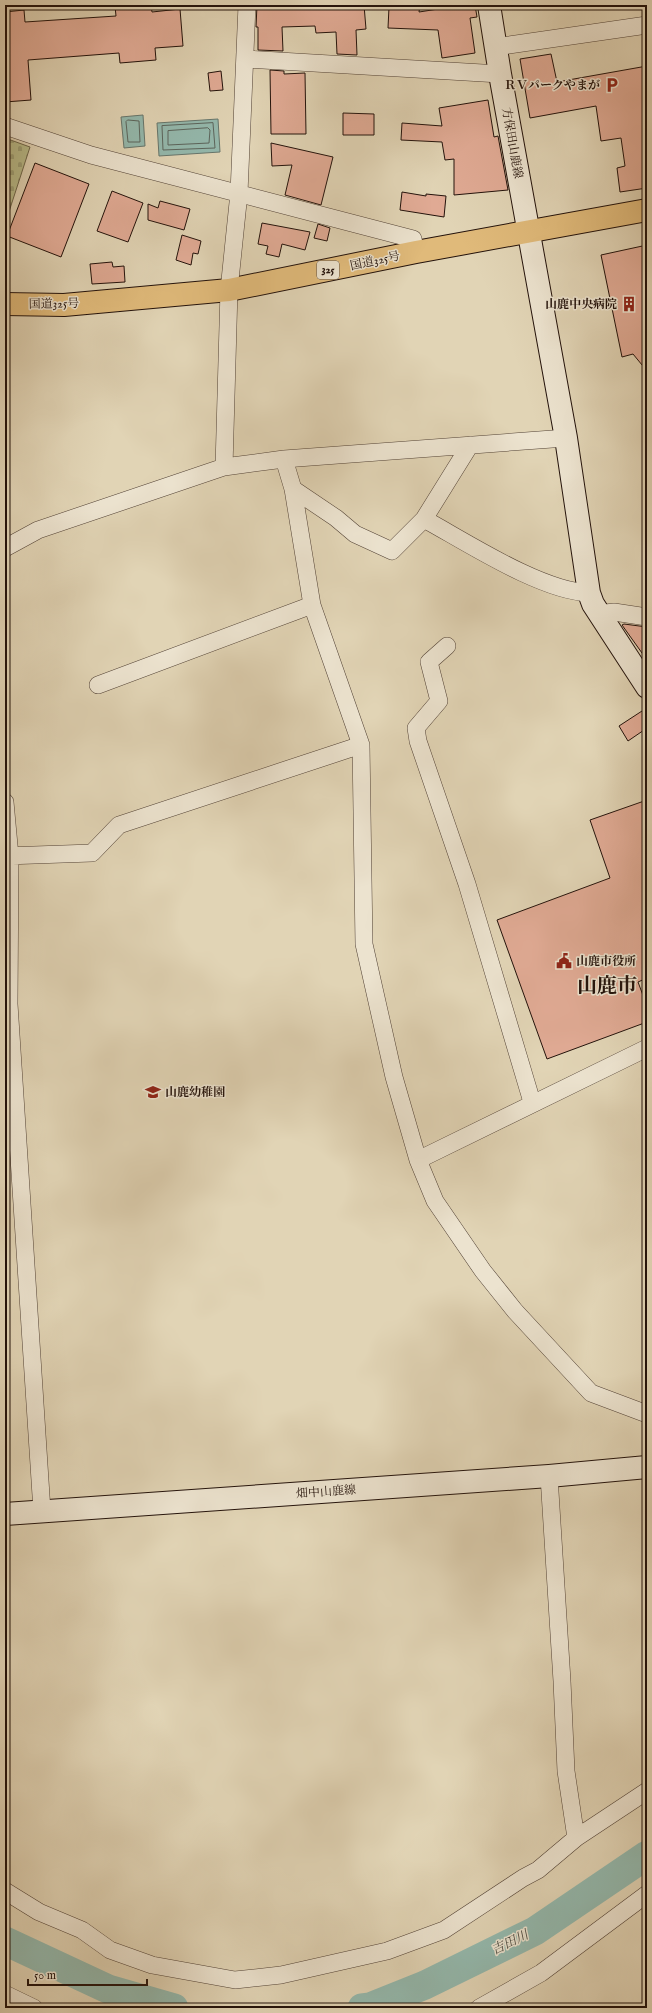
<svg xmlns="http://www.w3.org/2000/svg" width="652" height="2013" viewBox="0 0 652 2013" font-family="'IM FELL English','Noto Serif JP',serif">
	<defs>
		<pattern id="cemetery-stones" width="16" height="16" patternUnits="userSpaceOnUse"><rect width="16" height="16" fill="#b8bb8a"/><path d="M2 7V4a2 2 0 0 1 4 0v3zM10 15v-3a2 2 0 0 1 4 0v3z" fill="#9ea076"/></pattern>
	</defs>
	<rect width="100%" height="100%" fill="#e1d4b5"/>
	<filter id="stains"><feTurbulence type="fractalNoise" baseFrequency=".005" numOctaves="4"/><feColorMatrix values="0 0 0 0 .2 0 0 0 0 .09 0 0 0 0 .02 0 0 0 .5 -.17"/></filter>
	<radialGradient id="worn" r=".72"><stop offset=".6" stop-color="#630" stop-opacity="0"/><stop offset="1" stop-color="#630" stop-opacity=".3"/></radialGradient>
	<path fill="url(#cemetery-stones)" stroke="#6e664a" d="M 5,138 L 30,147 L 5,224 Z"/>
	<path fill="#94b8ac" stroke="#67766c" d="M 143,115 L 145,146 L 124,148 L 121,117 Z
		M 218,119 L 220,152 L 159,156 L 157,123 Z"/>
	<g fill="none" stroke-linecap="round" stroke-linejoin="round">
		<path stroke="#5c655c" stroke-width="1" d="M 128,120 L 139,121 L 140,142 L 128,142 L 126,122 Z
			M 213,123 L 215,148 L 163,150 L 162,126 Z
			M 208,128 L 210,130 L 209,143 L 168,145 L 168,131 Z"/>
		<path stroke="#94b8ac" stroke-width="29" d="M 5,1941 L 108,1989 L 174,2008
			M 362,2008 L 370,2007 L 425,1985 L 535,1931 L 647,1855"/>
	</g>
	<path fill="#e0aa94" stroke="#23120b" d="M 129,5 L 151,5 L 152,12 L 180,9 L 183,46 L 155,48 L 156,60 L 120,63 L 119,53 L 28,60 L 31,100 L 5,102 L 5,12 L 24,10 L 25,22 L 116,16 L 115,6 Z
		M 257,5 L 364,5 L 366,29 L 356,30 L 357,55 L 337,54 L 336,32 L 316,33 L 315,26 L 282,27 L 283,51 L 258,50 L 258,27 L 256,27 Z
		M 398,5 L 420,5 L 419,12 L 451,7 L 451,5 L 475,5 L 477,17 L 470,18 L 475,53 L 442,58 L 438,30 L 388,28 L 389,7 L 398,8 Z
		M 551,54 L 557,82 L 647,66 L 647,188 L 620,192 L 617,168 L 625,166 L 621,138 L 601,141 L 596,106 L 530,118 L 520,59 Z
		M 270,70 L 284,71 L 284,74 L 305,73 L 306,134 L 271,134 Z
		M 221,71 L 223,90 L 210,91 L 208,73 Z
		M 488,100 L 494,137 L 498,136 L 508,190 L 454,195 L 454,159 L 445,160 L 442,142 L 401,140 L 402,123 L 442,126 L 439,108 Z
		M 343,113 L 374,114 L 374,135 L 343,135 Z
		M 271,143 L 333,157 L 321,205 L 285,195 L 292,165 L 272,166 Z
		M 35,163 L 89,184 L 61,257 L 7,236 Z
		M 112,191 L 143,203 L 128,242 L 97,231 Z
		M 402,192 L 426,196 L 426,194 L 446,196 L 444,217 L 400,210 Z
		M 160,201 L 190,209 L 184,230 L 148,220 L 148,204 L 158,208 Z
		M 262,223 L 310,232 L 305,250 L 282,244 L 279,257 L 266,254 L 268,246 L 258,244 Z
		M 318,224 L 330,228 L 327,241 L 314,238 Z
		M 182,235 L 201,241 L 198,254 L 193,253 L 191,265 L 176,260 Z
		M 647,245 L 647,371 L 633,354 L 622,357 L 601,255 Z
		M 112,262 L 113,267 L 124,266 L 125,282 L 92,284 L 90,264 Z
		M 624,624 L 647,627 L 647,660 L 622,625 Z
		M 642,711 L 647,718 L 647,728 L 628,741 L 619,726 Z
		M 647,800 L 647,978 L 638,982 L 647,1006 L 647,1022 L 547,1059 L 497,920 L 610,878 L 590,820 Z"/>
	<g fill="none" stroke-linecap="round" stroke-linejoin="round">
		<defs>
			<path id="street" d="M 495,47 L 647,25
				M 246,59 L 500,74
				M 5,126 L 91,155 L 413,239 L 416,252
				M 284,459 L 293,489 L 312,605 L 361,745 L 364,944 L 394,1077 L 418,1160 L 435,1201 L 483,1271 L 515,1311 L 591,1393 L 647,1414
				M 224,467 L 229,290 L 239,193 L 247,5
				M 293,489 L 336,518 L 355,534 L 392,551 L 424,519 L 470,445
				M 424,519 C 468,543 541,591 589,593
				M 5,548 L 38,530 L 224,467 L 284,459 L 566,438
				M 598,614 L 614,612 L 647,617
				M 447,646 L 429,662 L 439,701 L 416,728 L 418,741 L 467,884 L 532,1102
				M 98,685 L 312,605
				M 5,802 L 10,856 L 9,1004 L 42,1511
				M 5,856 L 92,853 L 119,825 L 361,745
				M 418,1160 L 647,1048
				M 549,1476 L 562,1681 L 566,1771 L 576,1838
				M 5,1891 L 39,1912 L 82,1930 L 110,1950 L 152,1965 L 235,1980 L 281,1975 L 387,1951 L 444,1930 L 523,1878 L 538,1870 L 576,1838 L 647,1791
				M 5,1994 L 34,2008
				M 479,2008 L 541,1973 L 647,1894"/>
			<path id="secondary" d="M 489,5 L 500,74 L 566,438 L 589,593 L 593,604 L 647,687
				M 5,1514 L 549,1476 L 647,1467"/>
			<path id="highway" d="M 5,304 L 64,305 L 229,290 L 416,252 L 647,210"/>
		</defs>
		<use href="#street" stroke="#524236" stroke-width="18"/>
		<use href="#secondary" stroke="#23120b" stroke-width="24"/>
		<use href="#highway" stroke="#23120b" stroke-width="24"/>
		<use href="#street" stroke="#ece3cf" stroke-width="17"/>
		<use href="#secondary" stroke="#ece3cf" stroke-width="22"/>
		<use href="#highway" stroke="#e0ba7a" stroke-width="22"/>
	</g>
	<defs>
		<symbol id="parking-bare" viewBox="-9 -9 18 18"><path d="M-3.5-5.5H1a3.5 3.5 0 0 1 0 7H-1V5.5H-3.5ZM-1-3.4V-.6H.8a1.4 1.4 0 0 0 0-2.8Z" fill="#8f2418" stroke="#ece3cf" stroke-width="2.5" paint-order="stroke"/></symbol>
		<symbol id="building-bare" viewBox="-9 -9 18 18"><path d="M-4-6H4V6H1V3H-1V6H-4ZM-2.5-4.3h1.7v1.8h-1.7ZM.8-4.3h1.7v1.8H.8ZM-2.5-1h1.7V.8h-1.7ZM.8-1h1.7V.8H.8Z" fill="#8f2418" stroke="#ece3cf" stroke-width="2.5" paint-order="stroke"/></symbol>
		<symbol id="civic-bare" viewBox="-9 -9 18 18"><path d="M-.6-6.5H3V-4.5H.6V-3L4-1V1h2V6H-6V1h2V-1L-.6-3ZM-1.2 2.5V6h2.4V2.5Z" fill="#8f2418" stroke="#ece3cf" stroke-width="2.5" paint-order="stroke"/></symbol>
		<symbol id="school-bare" viewBox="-9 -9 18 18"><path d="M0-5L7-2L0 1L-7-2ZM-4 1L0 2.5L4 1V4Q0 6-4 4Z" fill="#8f2418" stroke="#ece3cf" stroke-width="2.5" paint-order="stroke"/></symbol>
	</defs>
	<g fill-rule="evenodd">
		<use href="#parking-bare" x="601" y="74" width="22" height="22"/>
		<use href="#building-bare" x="618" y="293" width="22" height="22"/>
		<use href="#civic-bare" x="553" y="950" width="22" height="22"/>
		<use href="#school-bare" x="142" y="1081" width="22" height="22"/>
	</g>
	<g text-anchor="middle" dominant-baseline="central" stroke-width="3" stroke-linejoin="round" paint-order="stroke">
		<rect fill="#ece3cf" stroke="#5f5146" stroke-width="1" x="317" y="261" width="22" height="18" rx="3"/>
		<g font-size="11" font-weight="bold" fill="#23120b">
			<text x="328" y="270">325</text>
		</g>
		<g font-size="12" font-weight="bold" fill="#23120b" stroke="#ece3cf" text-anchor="end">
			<text x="600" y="85">ＲＶパークやまが</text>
			<text x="617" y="304">山鹿中央病院</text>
			<text x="576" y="961" text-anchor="start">山鹿市役所</text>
			<text x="165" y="1092" text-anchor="start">山鹿幼稚園</text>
		</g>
		<g font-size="12" fill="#23120b" stroke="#ece3cf">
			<text transform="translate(512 143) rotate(80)">方保田山鹿線</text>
			<text transform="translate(375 261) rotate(-12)">国道325号</text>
			<text transform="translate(54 304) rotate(-1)">国道325号</text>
			<text transform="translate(326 1492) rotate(-4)">畑中山鹿線</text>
		</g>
		<g font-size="13" font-style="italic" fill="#4b4c43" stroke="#ece3cf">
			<text transform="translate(510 1943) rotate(-26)">吉田川</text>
		</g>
		<g font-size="20" font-weight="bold" fill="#23120b" stroke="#ece3cf">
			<text x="607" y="986">山鹿市</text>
		</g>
	</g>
	<rect width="652" height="2013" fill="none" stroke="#e1d4b5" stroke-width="20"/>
	<rect x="6" y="6" width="640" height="2001" fill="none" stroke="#23120b" stroke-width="2"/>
	<rect x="10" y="10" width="632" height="1993" fill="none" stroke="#23120b"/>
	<path d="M28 1979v6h119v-6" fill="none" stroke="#23120b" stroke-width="2"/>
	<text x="34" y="1979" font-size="12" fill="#23120b" stroke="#ece3cf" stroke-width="3" paint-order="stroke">50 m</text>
	<rect width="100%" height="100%" filter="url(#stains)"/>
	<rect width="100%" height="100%" fill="url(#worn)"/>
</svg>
